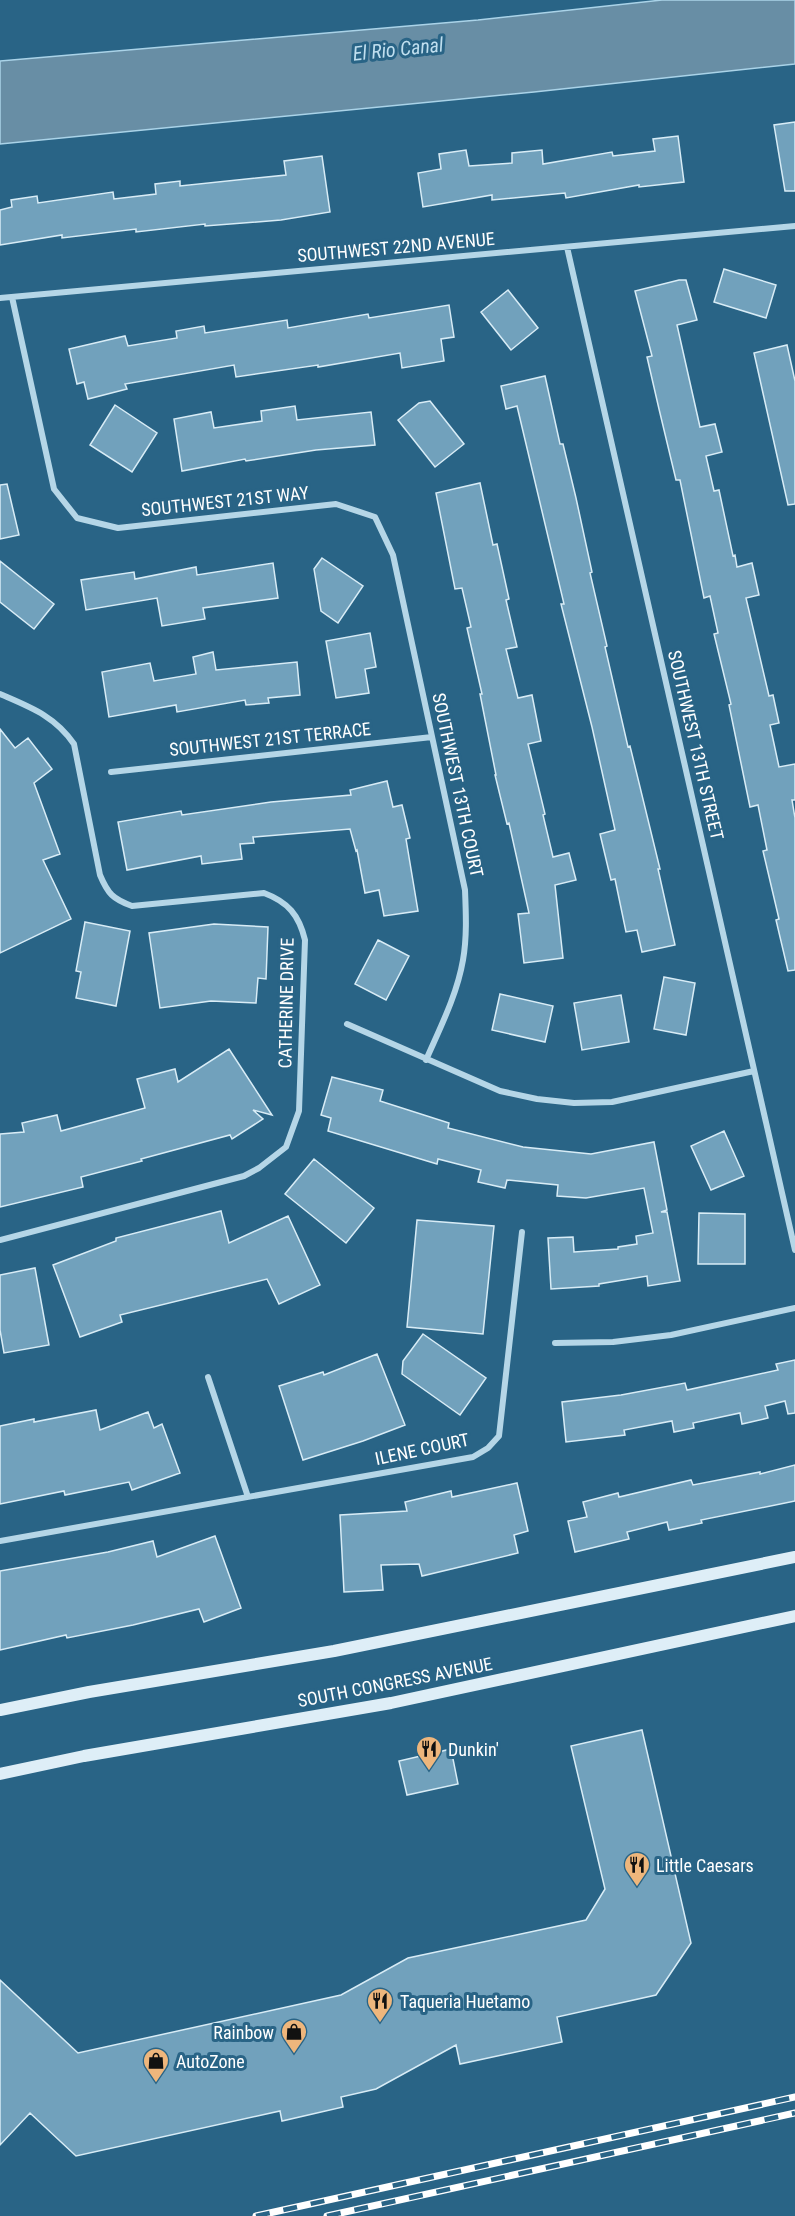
<svg xmlns="http://www.w3.org/2000/svg" width="795" height="2216" viewBox="0 0 795 2216" font-family="'Roboto Condensed',sans-serif">
	<rect width="100%" height="100%" fill="#296486"/>
	<path fill="#688ea5" stroke="#aad3e8" stroke-width="1.5" d="M 662,0 L 795,0 L 795,64 L 534,92 L 0,144 L 0,61 L 478,20 Z"/>
	<path fill="#71a1bc" stroke="#d8ecf6" stroke-width="1.5" d="M 795,122 L 795,191 L 785,191 L 774,125 Z
		M 678,136 L 684,182 L 639,187 L 639,185 L 566,198 L 565,193 L 492,200 L 492,195 L 423,207 L 418,173 L 441,169 L 439,154 L 466,150 L 469,166 L 512,163 L 512,153 L 542,150 L 543,164 L 612,152 L 613,156 L 655,151 L 653,139 Z
		M 322,156 L 330,212 L 281,220 L 205,226 L 205,224 L 136,232 L 136,229 L 62,238 L 62,235 L 0,245 L 0,210 L 12,207 L 11,200 L 37,196 L 38,203 L 113,192 L 114,199 L 156,194 L 155,184 L 180,181 L 180,186 L 286,175 L 284,161 Z
		M 724,269 L 776,285 L 766,318 L 714,302 Z
		M 679,280 L 686,280 L 697,320 L 677,325 L 700,427 L 715,424 L 722,452 L 706,456 L 714,491 L 719,490 L 733,556 L 735,555 L 737,567 L 752,563 L 759,595 L 746,598 L 769,696 L 773,695 L 779,723 L 770,725 L 779,767 L 795,764 L 795,800 L 792,800 L 795,818 L 795,970 L 788,971 L 776,920 L 779,919 L 763,851 L 767,850 L 758,805 L 750,807 L 729,705 L 731,704 L 714,634 L 718,633 L 710,596 L 704,598 L 680,480 L 676,480 L 659,409 L 647,357 L 652,356 L 635,291 Z
		M 508,290 L 538,328 L 511,350 L 481,312 Z
		M 449,305 L 454,337 L 441,339 L 444,361 L 402,368 L 400,353 L 318,367 L 318,365 L 236,377 L 234,365 L 125,384 L 127,389 L 88,399 L 84,382 L 77,384 L 69,349 L 125,336 L 128,346 L 177,338 L 176,331 L 204,326 L 205,333 L 287,320 L 288,328 L 368,314 L 369,318 Z
		M 787,345 L 795,381 L 795,504 L 788,505 L 754,353 Z
		M 545,376 L 560,444 L 563,444 L 576,498 L 592,572 L 590,573 L 607,646 L 605,647 L 628,747 L 630,746 L 660,869 L 658,869 L 675,945 L 642,952 L 637,930 L 626,932 L 615,879 L 611,880 L 600,834 L 615,830 L 592,727 L 561,604 L 564,604 L 517,406 L 506,409 L 501,386 Z
		M 430,401 L 464,444 L 435,467 L 398,420 L 419,403 Z
		M 115,405 L 157,433 L 132,472 L 90,445 Z
		M 295,406 L 297,420 L 371,412 L 375,445 L 316,450 L 246,461 L 245,459 L 182,471 L 174,419 L 211,412 L 214,428 L 262,421 L 261,411 Z
		M 480,483 L 493,545 L 497,544 L 509,599 L 506,600 L 517,647 L 506,649 L 518,698 L 532,695 L 541,741 L 528,744 L 545,814 L 543,815 L 553,857 L 569,853 L 576,880 L 555,885 L 563,958 L 524,963 L 518,914 L 529,913 L 509,823 L 507,824 L 495,775 L 496,775 L 480,694 L 482,694 L 467,628 L 471,627 L 462,588 L 455,589 L 436,493 Z
		M 7,484 L 19,535 L 0,539 L 0,485 Z
		M 322,558 L 363,586 L 338,623 L 321,611 L 314,569 Z
		M 0,561 L 54,604 L 34,629 L 0,602 Z
		M 273,563 L 278,598 L 203,608 L 205,619 L 162,626 L 157,598 L 86,610 L 81,580 L 134,572 L 135,579 L 196,567 L 197,575 Z
		M 370,633 L 376,667 L 365,669 L 369,693 L 336,698 L 326,641 Z
		M 213,652 L 216,670 L 297,662 L 300,695 L 268,698 L 269,703 L 246,705 L 245,700 L 177,712 L 176,705 L 109,717 L 102,672 L 150,663 L 154,681 L 196,674 L 193,657 Z
		M 0,729 L 15,748 L 28,738 L 52,769 L 34,783 L 60,854 L 43,860 L 71,919 L 0,953 Z
		M 387,781 L 393,807 L 402,805 L 410,838 L 406,839 L 418,911 L 384,916 L 379,890 L 365,893 L 357,850 L 356,851 L 350,829 L 253,837 L 254,843 L 240,844 L 242,859 L 202,864 L 201,856 L 127,870 L 118,822 L 181,811 L 182,815 L 271,802 L 351,795 L 350,790 Z
		M 85,922 L 130,931 L 116,1006 L 76,998 L 81,972 L 76,971 Z
		M 214,924 L 268,927 L 266,979 L 258,978 L 256,1003 L 211,1001 L 160,1008 L 149,933 Z
		M 378,940 L 409,956 L 386,1000 L 355,984 Z
		M 664,977 L 695,983 L 686,1035 L 654,1029 Z
		M 500,994 L 553,1006 L 545,1042 L 492,1030 Z
		M 621,995 L 629,1042 L 582,1050 L 574,1003 Z
		M 229,1049 L 272,1115 L 253,1110 L 263,1119 L 232,1139 L 230,1135 L 141,1159 L 142,1161 L 81,1177 L 83,1187 L 0,1207 L 0,1134 L 24,1132 L 22,1123 L 57,1115 L 61,1131 L 145,1108 L 137,1079 L 175,1069 L 178,1082 Z
		M 332,1077 L 383,1090 L 380,1101 L 449,1123 L 448,1128 L 523,1147 L 591,1154 L 654,1142 L 667,1210 L 661,1212 L 667,1212 L 680,1281 L 648,1286 L 647,1276 L 599,1284 L 599,1286 L 551,1289 L 548,1238 L 573,1237 L 574,1252 L 618,1249 L 618,1247 L 637,1244 L 636,1236 L 653,1233 L 644,1188 L 586,1198 L 557,1196 L 558,1185 L 507,1180 L 505,1188 L 478,1182 L 481,1170 L 438,1159 L 437,1164 L 328,1131 L 331,1118 L 321,1115 Z
		M 724,1131 L 744,1176 L 711,1190 L 691,1146 Z
		M 314,1159 L 374,1208 L 346,1243 L 285,1194 Z
		M 221,1211 L 229,1243 L 288,1216 L 320,1285 L 279,1304 L 267,1279 L 120,1315 L 122,1322 L 80,1337 L 53,1265 L 116,1241 L 116,1238 Z
		M 699,1213 L 745,1214 L 745,1264 L 698,1264 Z
		M 417,1220 L 494,1226 L 483,1334 L 407,1327 Z
		M 35,1268 L 49,1345 L 4,1353 L 0,1330 L 0,1275 Z
		M 423,1334 L 486,1378 L 460,1415 L 402,1374 L 403,1361 Z
		M 377,1354 L 405,1425 L 363,1441 L 303,1460 L 279,1386 L 323,1372 L 324,1375 Z
		M 795,1360 L 795,1413 L 788,1414 L 785,1401 L 765,1406 L 768,1418 L 742,1424 L 740,1413 L 693,1423 L 694,1428 L 674,1432 L 672,1421 L 624,1430 L 625,1435 L 566,1442 L 562,1402 L 621,1395 L 685,1383 L 687,1390 L 778,1370 L 776,1364 Z
		M 96,1410 L 100,1430 L 148,1412 L 154,1428 L 162,1424 L 180,1473 L 132,1490 L 129,1482 L 65,1495 L 64,1491 L 0,1504 L 0,1426 L 34,1419 L 34,1422 Z
		M 795,1465 L 795,1501 L 701,1520 L 702,1523 L 669,1530 L 667,1522 L 627,1532 L 629,1539 L 575,1552 L 568,1521 L 587,1517 L 583,1502 L 618,1493 L 619,1497 L 691,1480 L 693,1485 L 760,1472 L 760,1474 Z
		M 517,1483 L 528,1531 L 514,1535 L 518,1553 L 422,1576 L 419,1564 L 381,1565 L 383,1590 L 344,1592 L 340,1515 L 407,1511 L 405,1502 L 451,1491 L 452,1497 Z
		M 215,1536 L 241,1608 L 204,1622 L 199,1609 L 133,1625 L 67,1638 L 66,1635 L 0,1650 L 0,1571 L 108,1552 L 153,1541 L 157,1557 Z
		M 642,1730 L 691,1943 L 656,1995 L 557,2017 L 562,2042 L 460,2064 L 456,2045 L 376,2089 L 341,2097 L 343,2107 L 282,2121 L 280,2111 L 76,2156 L 30,2113 L 0,2145 L 0,1980 L 78,2053 L 341,1995 L 408,1958 L 586,1920 L 605,1889 L 571,1746 Z
		M 451,1749 L 458,1784 L 407,1795 L 399,1761 Z"/>
	<g fill="none" stroke-linecap="round" stroke-linejoin="round">
		<path stroke="#b5d6e7" stroke-width="6" d="M 567,247 L 795,1250
			M 12,297 L 54,489 L 77,518 L 118,528 L 336,504 L 375,517 L 393,555 L 465,890 C 466,914 467,937 463,960 C 457,995 440,1028 426,1060
			M 0,298 L 795,226
			M 0,694 C 30,707 55,716 74,744 L 100,875 C 108,894 113,899 132,906 L 264,893 C 288,902 299,915 305,940 L 299,1111 L 286,1147 L 259,1168 L 244,1176 L 0,1240
			M 111,772 L 432,737
			M 347,1024 L 500,1091 L 537,1099 L 574,1103 L 612,1102 L 754,1071
			M 555,1343 L 613,1342 L 671,1335 L 795,1308
			M 208,1377 L 248,1497
			M 0,1541 L 473,1457 L 488,1448 L 499,1436 L 522,1232"/>
		<path stroke="#deeef7" stroke-width="12" d="M 0,1710 L 89,1692 L 334,1651 L 795,1557
			M 0,1774 L 84,1756 L 391,1703 L 795,1616"/>
		<defs>
			<path id="rail" d="M 256,2216 L 795,2097
				M 327,2216 L 795,2113"/>
		</defs>
		<use href="#rail" stroke="#fff" stroke-width="7"/>
		<use href="#rail" stroke="#296486" stroke-width="4.5" stroke-dasharray="14" stroke-linecap="butt"/>
	</g>
	<defs>
		<symbol id="restaurant-pin" viewBox="-11 -11 22 30"><path d="M0 17L-7.5 6A9.5 9.5 0 1 1 7.5 6Z" fill="#eeb67c" stroke="#296486"/><path d="M-5-6h1v4h1v-4h1v4h1v-4h1v5L-1.5 .5V6h-2V.5L-5-1ZM5-6V6H3V1.5H1.5Q1.5-4 5-6Z" fill="#111"/></symbol>
		<symbol id="shop-pin" viewBox="-11 -11 22 30"><path d="M0 17L-7.5 6A9.5 9.5 0 1 1 7.5 6Z" fill="#eeb67c" stroke="#296486"/><path d="M-5-2.5h2.3a2.7 3.5 0 0 1 5.4 0H5L5.5 6h-11ZM-1.5-2.5h3a1.5 2.3 0 0 0-3 0Z" fill="#111"/></symbol>
	</defs>
	<g fill-rule="evenodd">
		<use href="#restaurant-pin" x="414" y="1734" width="30" height="40"/>
		<use href="#restaurant-pin" x="622" y="1850" width="30" height="40"/>
		<use href="#restaurant-pin" x="365" y="1986" width="30" height="40"/>
		<use href="#shop-pin" x="279" y="2017" width="30" height="40"/>
		<use href="#shop-pin" x="141" y="2046" width="30" height="40"/>
	</g>
	<g text-anchor="middle" dominant-baseline="central" stroke-width="6" stroke-linejoin="round" paint-order="stroke">
		<g font-size="18" fill="#fff" stroke="#296486">
			<text transform="translate(396 247) rotate(-5)">SOUTHWEST 22ND AVENUE</text>
			<text transform="translate(225 501) rotate(-6)">SOUTHWEST 21ST WAY</text>
			<text transform="translate(270 739) rotate(-6)">SOUTHWEST 21ST TERRACE</text>
			<text transform="translate(696 745) rotate(77)">SOUTHWEST 13TH STREET</text>
			<text transform="translate(458 785) rotate(78)">SOUTHWEST 13TH COURT</text>
			<text transform="translate(286 1003) rotate(-89)">CATHERINE DRIVE</text>
			<text transform="translate(422 1449) rotate(-12)">ILENE COURT</text>
			<text transform="translate(395 1682) rotate(-11)">SOUTH CONGRESS AVENUE</text>
		</g>
		<g font-size="18" fill="#fff" stroke="#296486" text-anchor="start">
			<text x="448" y="1749">Dunkin'</text>
			<text x="656" y="1865">Little Caesars</text>
			<text x="400" y="2001">Taqueria Huetamo</text>
			<text x="274" y="2032" text-anchor="end">Rainbow</text>
			<text x="176" y="2061">AutoZone</text>
		</g>
		<g font-size="20" font-style="italic" fill="#c0dfef" stroke="#296486">
			<text transform="translate(398 49) rotate(-6)">El Rio Canal</text>
		</g>
	</g>
</svg>
